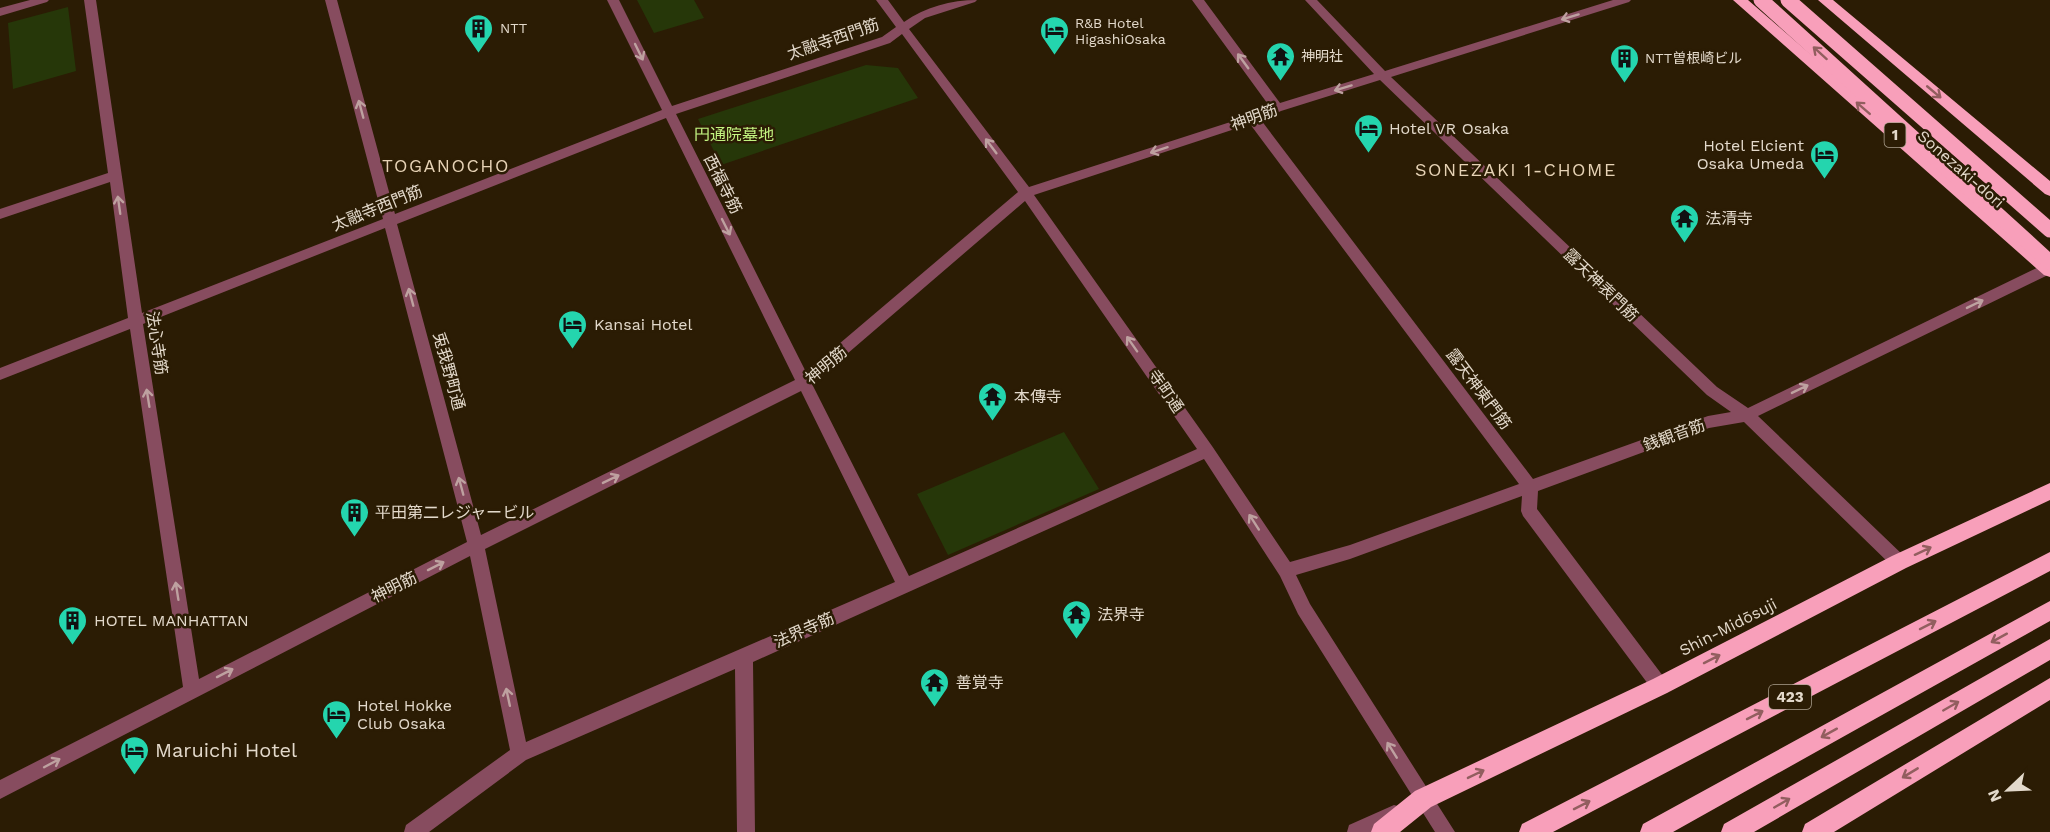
<svg xmlns="http://www.w3.org/2000/svg" width="2050" height="832" viewBox="0 0 2050 832" font-family="'Work Sans','Noto Sans JP',sans-serif">
	<rect width="100%" height="100%" fill="#2b1c04"/>
	<path fill="#263709" d="M 637,0 L 694,0 L 704,18 L 654,33 Z
		M 68,7 L 76,71 L 13,89 L 8,23 Z
		M 866,65 L 898,68 L 918,98 L 721,165 L 698,119 Z
		M 1064,432 L 1099,489 L 948,555 L 917,494 Z"/>
	<g fill="none" stroke-linecap="round" stroke-linejoin="round">
		<path fill="#874c5f" fill-rule="evenodd" d="M 30,0 L 49,0 L 47,2 L 0,16 L 0,8 Z
			M 84,0 L 96,0 L 142,313 L 383,219 L 325,0 L 337,0 L 395,214 L 662,110 L 607,0 L 619,0 L 672,106 L 882,37 L 896,27 L 876,0 L 888,0 L 904,22 C 925,7 951,0 977,0 L 975,2 L 925,18 L 909,29 L 1029,187 L 1249,116 L 1270,107 L 1192,0 L 1204,0 L 1280,103 L 1374,74 L 1305,0 L 1317,0 L 1385,71 L 1613,0 L 1631,0 L 1629,2 L 1391,77 L 1717,387 L 1748,408 L 2043,265 L 2050,264 L 2050,274 L 1758,416 L 1905,557 L 1907,562 L 1905,567 L 1899,569 L 1893,567 L 1744,422 L 1709,428 L 1538,491 L 1537,509 L 1666,680 L 1669,686 L 1666,692 L 1660,694 L 1654,692 L 1523,516 L 1521,511 L 1522,496 L 1350,559 L 1296,575 L 1310,604 L 1455,832 L 1435,832 L 1298,614 L 1280,576 L 1204,459 L 753,662 L 755,832 L 737,832 L 735,669 L 526,760 L 429,832 L 404,832 L 406,825 L 510,750 L 470,556 L 0,799 L 0,780 L 183,687 L 130,329 L 0,380 L 0,368 L 128,318 L 110,182 L 0,219 L 0,209 L 108,173 ZM 902,34 L 1018,192 L 806,372 L 676,114 L 890,43 ZM 1380,80 L 1707,395 L 1731,412 L 1708,416 L 1533,479 L 1261,120 L 1281,111 ZM 666,118 L 795,380 L 481,535 L 397,224 ZM 1250,124 L 1519,484 L 1350,545 L 1290,562 L 1212,446 L 1034,195 ZM 1025,201 L 1197,449 L 909,576 L 812,384 ZM 385,228 L 467,542 L 199,679 L 143,324 ZM 801,391 L 895,582 L 526,742 L 485,549 Z
			M 1394,805 L 1401,807 L 1403,814 L 1401,821 L 1377,832 L 1347,832 L 1349,825 Z"/>
		<path fill="#f89fba" fill-rule="evenodd" d="M 1733,0 L 1748,0 L 2050,262 L 2050,277 L 2044,275 Z
			M 1818,0 L 1833,0 L 2050,181 L 2050,196 L 2045,194 Z
			M 2050,483 L 2050,500 L 1906,568 L 1667,693 L 1431,807 L 1400,832 L 1371,832 L 1374,824 L 1415,791 L 1653,679 L 1892,556 Z
			M 2050,552 L 2050,571 L 1553,832 L 1519,832 L 1522,824 Z
			M 2050,601 L 2050,621 L 1673,832 L 1640,832 L 1643,824 Z
			M 2050,639 L 2050,660 L 1754,832 L 1721,832 L 1724,824 Z
			M 2050,678 L 2050,700 L 1834,832 L 1802,832 L 1805,824 Z"/>
		<path stroke="#f89fba" stroke-width="15" d="M 1761,0 L 2050,262
			M 1788,0 L 2050,230"/>
	</g>
	<defs><path id="oneway-shaft" d="M-6 0H5M1.5-3L5.5 0L1.5 3" fill="none" stroke-width="1.6" stroke-linecap="round" stroke-linejoin="round" transform="scale(1.5)"/></defs>
	<g stroke="#bea1a0">
		<use href="#oneway-shaft" transform="translate(1570 17) rotate(163)"/>
		<use href="#oneway-shaft" transform="translate(639 52) rotate(64)"/>
		<use href="#oneway-shaft" transform="translate(1243 61) rotate(-126)"/>
		<use href="#oneway-shaft" transform="translate(1343 88) rotate(163)"/>
		<use href="#oneway-shaft" transform="translate(361 109) rotate(-105)"/>
		<use href="#oneway-shaft" transform="translate(991 146) rotate(-127)"/>
		<use href="#oneway-shaft" transform="translate(1159 150) rotate(162)"/>
		<use href="#oneway-shaft" transform="translate(119 205) rotate(-98)"/>
		<use href="#oneway-shaft" transform="translate(726 227) rotate(63)"/>
		<use href="#oneway-shaft" transform="translate(411 297) rotate(-105)"/>
		<use href="#oneway-shaft" transform="translate(1975 304) rotate(-26)"/>
		<use href="#oneway-shaft" transform="translate(1132 344) rotate(-125)"/>
		<use href="#oneway-shaft" transform="translate(1800 389) rotate(-26)"/>
		<use href="#oneway-shaft" transform="translate(148 398) rotate(-99)"/>
		<use href="#oneway-shaft" transform="translate(611 479) rotate(-26)"/>
		<use href="#oneway-shaft" transform="translate(461 486) rotate(-105)"/>
		<use href="#oneway-shaft" transform="translate(1254 522) rotate(-123)"/>
		<use href="#oneway-shaft" transform="translate(436 566) rotate(-27)"/>
		<use href="#oneway-shaft" transform="translate(177 591) rotate(-99)"/>
		<use href="#oneway-shaft" transform="translate(225 673) rotate(-27)"/>
		<use href="#oneway-shaft" transform="translate(508 697) rotate(-102)"/>
		<use href="#oneway-shaft" transform="translate(1392 750) rotate(-122)"/>
		<use href="#oneway-shaft" transform="translate(52 763) rotate(-28)"/>
	</g>
	<g stroke="#925e5f">
		<use href="#oneway-shaft" transform="translate(1820 53) rotate(-138)"/>
		<use href="#oneway-shaft" transform="translate(1934 92) rotate(40)"/>
		<use href="#oneway-shaft" transform="translate(1863 108) rotate(-139)"/>
		<use href="#oneway-shaft" transform="translate(1923 551) rotate(-25)"/>
		<use href="#oneway-shaft" transform="translate(1928 625) rotate(-27)"/>
		<use href="#oneway-shaft" transform="translate(1999 638) rotate(151)"/>
		<use href="#oneway-shaft" transform="translate(1712 659) rotate(-27)"/>
		<use href="#oneway-shaft" transform="translate(1951 706) rotate(-30)"/>
		<use href="#oneway-shaft" transform="translate(1755 715) rotate(-27)"/>
		<use href="#oneway-shaft" transform="translate(1829 733) rotate(151)"/>
		<use href="#oneway-shaft" transform="translate(1910 773) rotate(149)"/>
		<use href="#oneway-shaft" transform="translate(1476 774) rotate(-26)"/>
		<use href="#oneway-shaft" transform="translate(1782 803) rotate(-30)"/>
		<use href="#oneway-shaft" transform="translate(1582 805) rotate(-27)"/>
	</g>
	<defs>
		<symbol id="building-pin" viewBox="-11 -11 22 30"><path d="M0 17L-7.5 6A9.5 9.5 0 1 1 7.5 6Z" fill="#24d5ae" stroke="#2b1c04"/><path d="M-4-6H4V6H1V3H-1V6H-4ZM-2.5-4.3h1.7v1.8h-1.7ZM.8-4.3h1.7v1.8H.8ZM-2.5-1h1.7V.8h-1.7ZM.8-1h1.7V.8H.8Z" fill="#111"/></symbol>
		<symbol id="hotel-pin" viewBox="-11 -11 22 30"><path d="M0 17L-7.5 6A9.5 9.5 0 1 1 7.5 6Z" fill="#24d5ae" stroke="#2b1c04"/><path d="M-6-4.5h1.5V1H6V5H4.5V3h-9V5H-6ZM-4 0a1.8 1.8 0 1 1 3.6 0ZM.5 0V-2.5h3Q6-2.5 6 0Z" fill="#111"/></symbol>
		<symbol id="temple-pin" viewBox="-11 -11 22 30"><path d="M0 17L-7.5 6A9.5 9.5 0 1 1 7.5 6Z" fill="#24d5ae" stroke="#2b1c04"/><path d="M0-6L5-2H3V0L6.5 2.5H4V6H1.5V3h-3V6H-4V2.5H-6.5L-3 0V-2H-5Z" fill="#111"/></symbol>
	</defs>
	<g fill-rule="evenodd">
		<use href="#building-pin" x="462" y="12" width="33" height="45"/>
		<use href="#hotel-pin" x="1038" y="14" width="33" height="45"/>
		<use href="#temple-pin" x="1264" y="40" width="33" height="45"/>
		<use href="#building-pin" x="1608" y="42" width="33" height="45"/>
		<use href="#hotel-pin" x="1352" y="112" width="33" height="45"/>
		<use href="#hotel-pin" x="1808" y="138" width="33" height="45"/>
		<use href="#temple-pin" x="1668" y="202" width="33" height="45"/>
		<use href="#hotel-pin" x="556" y="308" width="33" height="45"/>
		<use href="#temple-pin" x="976" y="380" width="33" height="45"/>
		<use href="#building-pin" x="338" y="496" width="33" height="45"/>
		<use href="#temple-pin" x="1060" y="598" width="33" height="45"/>
		<use href="#building-pin" x="56" y="604" width="33" height="45"/>
		<use href="#temple-pin" x="918" y="666" width="33" height="45"/>
		<use href="#hotel-pin" x="320" y="698" width="33" height="45"/>
		<use href="#hotel-pin" x="118" y="734" width="33" height="45"/>
	</g>
	<g text-anchor="middle" dominant-baseline="central" stroke-width="5" stroke-linejoin="round" paint-order="stroke">
		<g font-size="14" fill="#e3d9cb" stroke="#2b1c04" text-anchor="start">
			<text x="1075" y="23">R&amp;B Hotel<tspan x="1075" dy="16">HigashiOsaka</tspan></text>
			<text x="500" y="28">NTT</text>
			<text x="1301" y="56">神明社</text>
			<text x="1645" y="58">NTT曽根崎ビル</text>
		</g>
		<g fill="#2b1c04" stroke="#aca08f" stroke-width="1.5">
			<rect x="1884.5" y="123" width="21" height="24" rx="4.5"/>
			<rect x="1769" y="685" width="42" height="24" rx="4.5"/>
		</g>
		<g font-size="15" font-weight="bold" fill="#e3d9cb">
			<text x="1895" y="135">1</text>
			<text x="1790" y="697">423</text>
		</g>
		<g font-size="16" fill="#e3d9cb" stroke="#2b1c04">
			<text transform="translate(833 39) rotate(-19)">太融寺西門筋</text>
			<text transform="translate(1254 117) rotate(-20)">神明筋</text>
			<text transform="translate(1961 169) rotate(41)">Sonezaki-dori</text>
			<text transform="translate(723 184) rotate(63)">西福寺筋</text>
			<text transform="translate(377 208) rotate(-22)">太融寺西門筋</text>
			<text transform="translate(1601 285) rotate(44)">露天神表門筋</text>
			<text transform="translate(157 343) rotate(81)">法心寺筋</text>
			<text transform="translate(826 365) rotate(-40)">神明筋</text>
			<text transform="translate(449 371) rotate(75)">兎我野町通</text>
			<text transform="translate(1479 389) rotate(53)">露天神東門筋</text>
			<text transform="translate(1166 391) rotate(55)">寺町通</text>
			<text transform="translate(1674 435) rotate(-20)">銭観音筋</text>
			<text transform="translate(394 587) rotate(-27)">神明筋</text>
			<text transform="translate(1728 627) rotate(-27)">Shin-Midōsuji</text>
			<text transform="translate(804 630) rotate(-24)">法界寺筋</text>
		</g>
		<g font-size="16" fill="#e3d9cb" stroke="#2b1c04" text-anchor="start">
			<text x="1389" y="128">Hotel VR Osaka</text>
			<text x="1804" y="145" text-anchor="end">Hotel Elcient<tspan x="1804" dy="18">Osaka Umeda</tspan></text>
			<text x="1705" y="218">法清寺</text>
			<text x="594" y="324">Kansai Hotel</text>
			<text x="1014" y="396">本傳寺</text>
			<text x="375" y="512">平田第二レジャービル</text>
			<text x="1097" y="614">法界寺</text>
			<text x="94" y="620">HOTEL MANHATTAN</text>
			<text x="956" y="682">善覚寺</text>
			<text x="357" y="705">Hotel Hokke<tspan x="357" dy="18">Club Osaka</tspan></text>
		</g>
		<g font-size="16" fill="#c2f380" stroke="#2b1c04">
			<text x="734" y="134">円通院墓地</text>
		</g>
		<g font-size="18" letter-spacing="1.5" fill="#e7d3b6" stroke="#2b1c04">
			<text x="446" y="165">TOGANOCHO</text>
			<text x="1516" y="169">SONEZAKI 1-CHOME</text>
		</g>
		<g font-size="20" fill="#e3d9cb" stroke="#2b1c04" text-anchor="start">
			<text x="155" y="750">Maruichi Hotel</text>
		</g>
	</g>
	<g transform="translate(2008 790) rotate(247)" stroke="#2b1c04" stroke-width="4.5" paint-order="stroke">
	<path d="M0-4.5L10 22L0 15L-10 22Z" fill="#e3d9cb"/>
	<text y="-9" font-size="16" font-weight="bold" text-anchor="middle" fill="#e3d9cb">N</text>
	</g>
</svg>
